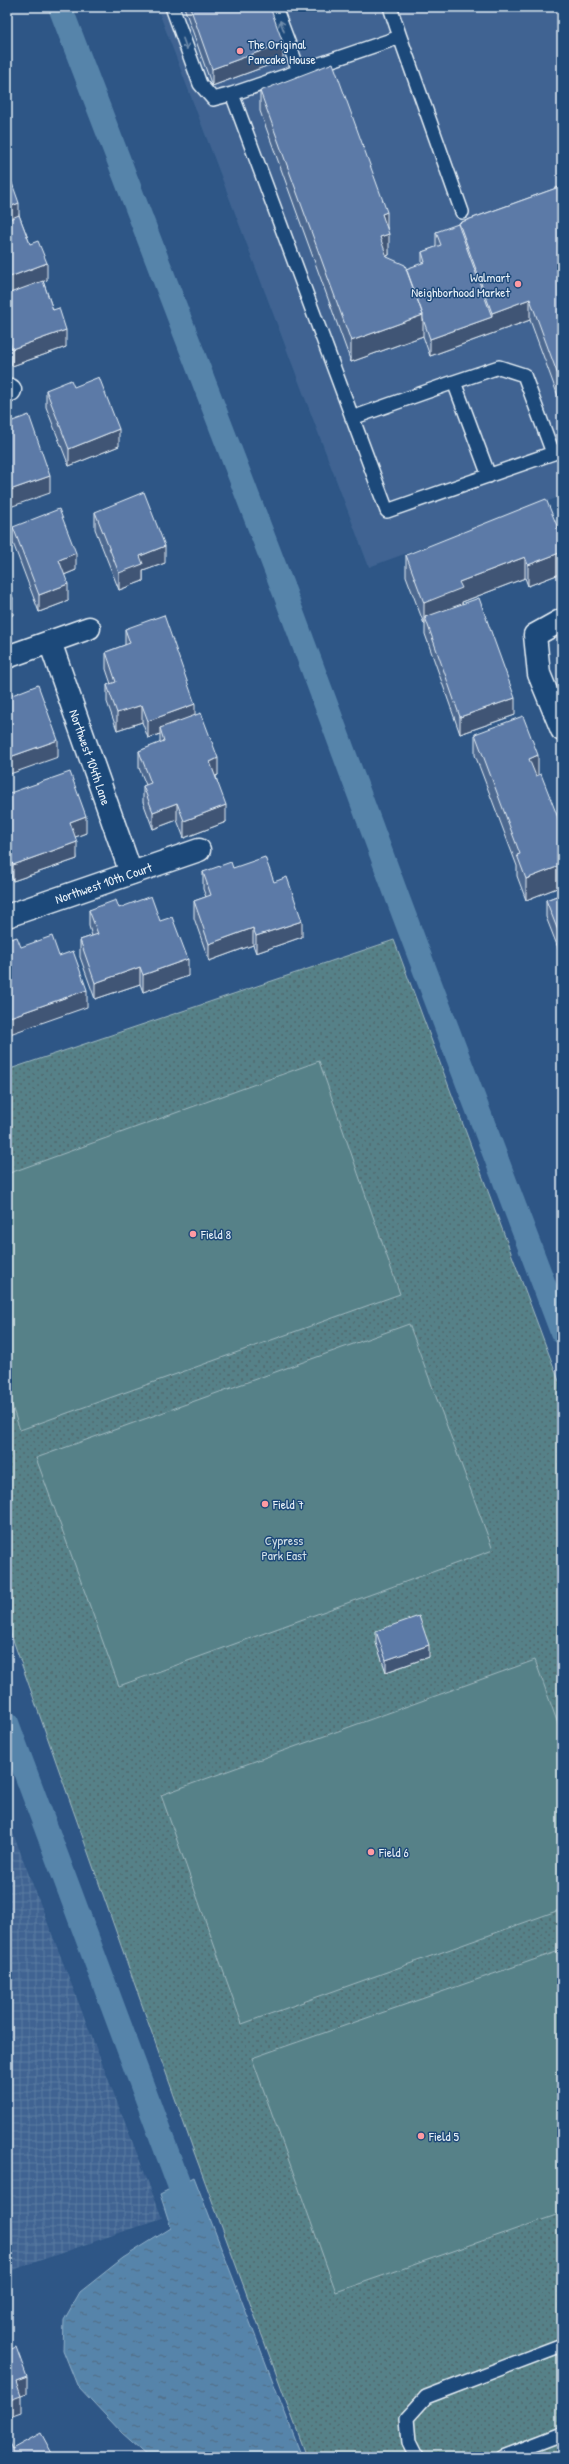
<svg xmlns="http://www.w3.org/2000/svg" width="569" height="2464" viewBox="0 0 569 2464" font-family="'Patrick Hand',sans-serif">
	<defs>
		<pattern id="industrial-grid" width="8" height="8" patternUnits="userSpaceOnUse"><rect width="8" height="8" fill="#3f6492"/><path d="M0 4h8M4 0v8" fill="none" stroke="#5b7ba2"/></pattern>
		<pattern id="park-dots" width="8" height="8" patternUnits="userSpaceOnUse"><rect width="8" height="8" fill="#578188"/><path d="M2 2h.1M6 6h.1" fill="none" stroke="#4f676c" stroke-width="1.8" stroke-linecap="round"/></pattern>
		<pattern id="water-ripples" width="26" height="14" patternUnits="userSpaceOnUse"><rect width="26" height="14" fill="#5684aa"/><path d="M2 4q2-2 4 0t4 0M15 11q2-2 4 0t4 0" fill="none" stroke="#506c84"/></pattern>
	</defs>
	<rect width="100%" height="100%" fill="#2e5686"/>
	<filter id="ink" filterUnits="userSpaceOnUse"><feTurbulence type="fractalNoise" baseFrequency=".025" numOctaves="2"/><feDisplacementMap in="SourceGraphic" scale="8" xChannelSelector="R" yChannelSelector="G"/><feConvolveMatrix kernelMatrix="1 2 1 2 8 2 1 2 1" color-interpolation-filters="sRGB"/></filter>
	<g filter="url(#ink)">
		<path fill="#3f6492" d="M 157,7 L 562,7 L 562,496 L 369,567 Z"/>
		<path fill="url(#industrial-grid)" d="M 7,1818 L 162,2218 L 7,2272 Z"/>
		<path fill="url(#park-dots)" stroke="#a0b9c0" d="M 394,940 L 562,1389 L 562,2457 L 307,2457 L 194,2152 L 7,1623 L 7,1070 Z"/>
		<path fill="#578188" stroke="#a0b9c0" d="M 319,1061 L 400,1294 L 20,1430 L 7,1392 L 7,1174 Z
			M 409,1324 L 493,1550 L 119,1686 L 36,1458 Z
			M 535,1660 L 562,1735 L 562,1909 L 242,2024 L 161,1795 Z
			M 562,1950 L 562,2213 L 336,2292 L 252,2058 Z"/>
		<path fill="url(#water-ripples)" stroke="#90b0c9" d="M 194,2177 L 302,2457 L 149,2457 L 122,2433 L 77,2385 L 63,2350 L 64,2320 L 80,2292 L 123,2258 L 171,2228 L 160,2194 Z"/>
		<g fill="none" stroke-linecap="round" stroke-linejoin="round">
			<path stroke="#5684aa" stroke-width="24" d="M 60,7 L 284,591 L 401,907 L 562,1332
				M 7,1723 L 190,2214"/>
			<defs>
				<path id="service" d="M 172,7 L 200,84 L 213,99 L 232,94
					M 275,7 L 299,71
					M 390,7 L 400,37
					M 462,212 L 400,37 L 232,94 L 387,511 L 562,450
					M 352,418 L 454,382
					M 489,476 L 454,382 L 499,367 L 524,375 L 553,453
					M 416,2457 L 409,2443 L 407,2418 L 426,2397 L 562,2345
					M 502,2457 L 562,2434"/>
				<g id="minor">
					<path d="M 7,391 L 10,390"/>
					<path d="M 562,620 L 535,635 L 539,674 L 562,730"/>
					<path id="s1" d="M 50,642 L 131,873"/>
					<path d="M 7,657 L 89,628"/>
					<path id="s2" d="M 7,916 L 199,850"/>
				</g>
			</defs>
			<use href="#service" stroke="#e8f1f8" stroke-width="16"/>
			<use href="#minor" stroke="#e8f1f8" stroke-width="25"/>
			<use href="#service" stroke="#1f4a7a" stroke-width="13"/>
			<use href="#minor" stroke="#1f4a7a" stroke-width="22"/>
		</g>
		<path fill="#4e6990" stroke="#e8f1f8" d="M 184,7 L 270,7 L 283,60 L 212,86 Z
			M 260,91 L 387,227 L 389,255 L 386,256 L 387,257 L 406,269 L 422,264 L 422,252 L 436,247 L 436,232 L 459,227 L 459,223 L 562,186 L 562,407 L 530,320 L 430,356 L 423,336 L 351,362 L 260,111 Z
			M 7,169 L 19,215 L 30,244 L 47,280 L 43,281 L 66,347 L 12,366 L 7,352 Z
			M 74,387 L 119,446 L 69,466 L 46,407 L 46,390 Z
			M 95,512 L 165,563 L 143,571 L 143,581 L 119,590 L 95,529 Z
			M 13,527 L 76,570 L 64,575 L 68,601 L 39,612 L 13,543 Z
			M 562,538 L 562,573 L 528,586 L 525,578 L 462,602 L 462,604 L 515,715 L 460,734 L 425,634 L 425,624 L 424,624 L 406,576 L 406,555 Z
			M 125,629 L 195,715 L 218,775 L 216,776 L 226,822 L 184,838 L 177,820 L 153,829 L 143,802 L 143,786 L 146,785 L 139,768 L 139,751 L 160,743 L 160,734 L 148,738 L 142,722 L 117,730 L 107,702 L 107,685 L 111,684 L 106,669 L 106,652 L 125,645 Z
			M 475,734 L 538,775 L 562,828 L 562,886 L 526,900 L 517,876 L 517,866 L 475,755 Z
			M 7,794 L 86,833 L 75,837 L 77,859 L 13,881 L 7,864 Z
			M 233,868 L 274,882 L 302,937 L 256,953 L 253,945 L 209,961 L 194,918 L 194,901 L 206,897 L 203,889 L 203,872 Z
			M 562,894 L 562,958 L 546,917 L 546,900 Z
			M 119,908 L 160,921 L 188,976 L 143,992 L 140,984 L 95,999 L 80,957 L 80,940 L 92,936 L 89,926 L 89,910 Z
			M 376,1631 L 429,1657 L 386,1672 L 376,1643 Z"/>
		<path fill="#405575" stroke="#e8f1f8" d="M 283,43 L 283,60 L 212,86 L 212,69 Z
			M 19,203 L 19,220 L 7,225 L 7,208 Z
			M 387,212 L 387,233 L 382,214 Z
			M 389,234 L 389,255 L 380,258 L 380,237 Z
			M 47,263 L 47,280 L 7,295 L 7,278 Z
			M 530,299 L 530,320 L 430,356 L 430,339 L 492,317 L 492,313 Z
			M 423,315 L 423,336 L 351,362 L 351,341 Z
			M 66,330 L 66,347 L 12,366 L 12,349 Z
			M 119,429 L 119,446 L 69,466 L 69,449 Z
			M 50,476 L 50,493 L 7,508 L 7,491 Z
			M 165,546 L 165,563 L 143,571 L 143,581 L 119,590 L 119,573 L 140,556 Z
			M 562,552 L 562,573 L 528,586 L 528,565 Z
			M 76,553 L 76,570 L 59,577 L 59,560 Z
			M 525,557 L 525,578 L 462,602 L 462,609 L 425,617 L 425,624 L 424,624 L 424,603 L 459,582 Z
			M 68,584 L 68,601 L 39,612 L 39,595 Z
			M 13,598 L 13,615 L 7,617 L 7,600 Z
			M 515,698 L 515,715 L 460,734 L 460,717 Z
			M 195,704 L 195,721 L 160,728 L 160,734 L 148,738 L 148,721 Z
			M 142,705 L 142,722 L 117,730 L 117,713 Z
			M 58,740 L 58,757 L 7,775 L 7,758 Z
			M 538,755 L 538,776 L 529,780 L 529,759 Z
			M 218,758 L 218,775 L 210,778 L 210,762 Z
			M 177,803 L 177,820 L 153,829 L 153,812 Z
			M 226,805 L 226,822 L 184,838 L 184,821 Z
			M 86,816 L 86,833 L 70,839 L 70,822 Z
			M 77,842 L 77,859 L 13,881 L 13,865 Z
			M 562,865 L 562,886 L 526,900 L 526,879 Z
			M 302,921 L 302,937 L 256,953 L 256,936 Z
			M 253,928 L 253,945 L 209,961 L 209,944 Z
			M 188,959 L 188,976 L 143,992 L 143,975 Z
			M 140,967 L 140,984 L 95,999 L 95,983 Z
			M 87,990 L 87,1007 L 7,1035 L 7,1018 Z
			M 429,1645 L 429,1657 L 386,1672 L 386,1660 Z
			M 27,2377 L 27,2394 L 21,2396 L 21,2413 L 7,2418 L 7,2401 L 16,2381 Z"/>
		<path fill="#5b7aa7" stroke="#e8f1f8" d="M 190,7 L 270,7 L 283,43 L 212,69 Z
			M 333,63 L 387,212 L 382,214 L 389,234 L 380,237 L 387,257 L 405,265 L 423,315 L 351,341 L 260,91 Z
			M 7,169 L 19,203 L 7,208 Z
			M 562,186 L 562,386 L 530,299 L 492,313 L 459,223 Z
			M 19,215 L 30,244 L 38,241 L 47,263 L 7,278 L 7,220 Z
			M 458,224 L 492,317 L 430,339 L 423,319 L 423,315 L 406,269 L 425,262 L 422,252 L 441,245 L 436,232 Z
			M 43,281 L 53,310 L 59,308 L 66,330 L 12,349 L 7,336 L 7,294 Z
			M 99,377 L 119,429 L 69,449 L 46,390 L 71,380 L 74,387 Z
			M 29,415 L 50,476 L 7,491 L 7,423 Z
			M 144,492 L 165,546 L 140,556 L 143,564 L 119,573 L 95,512 Z
			M 546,499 L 562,538 L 562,552 L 528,565 L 525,557 L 459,582 L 462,588 L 424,603 L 406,555 Z
			M 59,509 L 76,553 L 59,560 L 68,584 L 39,595 L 13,527 Z
			M 7,581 L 13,598 L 7,600 Z
			M 479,598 L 515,698 L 460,717 L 425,617 Z
			M 164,615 L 195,704 L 148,721 L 142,705 L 117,713 L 107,685 L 116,682 L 106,652 L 130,643 L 125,629 Z
			M 38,685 L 58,740 L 7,758 L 7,697 Z
			M 201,713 L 218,758 L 210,762 L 226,805 L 184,821 L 177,803 L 153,812 L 143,786 L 151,783 L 139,751 L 164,741 L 160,728 Z
			M 523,716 L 538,755 L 529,759 L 536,776 L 541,774 L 562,828 L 562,865 L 526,879 L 517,855 L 520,854 L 475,734 Z
			M 70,772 L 86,816 L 70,822 L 77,842 L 13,865 L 7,847 L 7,794 Z
			M 265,857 L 274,882 L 287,877 L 302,921 L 256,936 L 253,928 L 209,944 L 194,901 L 211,895 L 203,872 L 231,862 L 233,868 Z
			M 562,894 L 562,941 L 546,900 Z
			M 151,896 L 160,921 L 172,917 L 188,959 L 143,975 L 140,967 L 95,983 L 80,940 L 98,934 L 89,910 L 116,900 L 119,908 Z
			M 52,936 L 59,956 L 73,951 L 87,990 L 7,1018 L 7,940 L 17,937 L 21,947 Z
			M 419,1616 L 429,1645 L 386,1660 L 376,1631 Z
			M 16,2347 L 27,2377 L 16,2381 L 21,2396 L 7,2401 L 7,2351 Z
			M 41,2433 L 54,2457 L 7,2457 L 7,2442 L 8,2441 L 12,2449 Z"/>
		<defs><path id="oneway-shaft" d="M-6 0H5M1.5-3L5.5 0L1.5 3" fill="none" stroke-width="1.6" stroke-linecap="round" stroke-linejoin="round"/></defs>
		<g stroke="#6f8dac">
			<use href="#oneway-shaft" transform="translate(282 26) rotate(-110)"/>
			<use href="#oneway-shaft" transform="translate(185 44) rotate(70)"/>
		</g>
	</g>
	<g fill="#ff9aa2" stroke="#1f4a7a" stroke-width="1.5">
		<circle cx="240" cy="51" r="4"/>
		<circle cx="518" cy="284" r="4"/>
		<circle cx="193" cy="1234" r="4"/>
		<circle cx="265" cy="1504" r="4"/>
		<circle cx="371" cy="1852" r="4"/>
		<circle cx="421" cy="2136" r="4"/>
	</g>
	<g text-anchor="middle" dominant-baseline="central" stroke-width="3" stroke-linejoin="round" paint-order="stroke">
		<g font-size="13" fill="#e8f1f8" stroke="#1f4a7a" text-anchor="start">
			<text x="248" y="44">The Original<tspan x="248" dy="15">Pancake House</tspan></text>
			<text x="510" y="277" text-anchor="end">Walmart<tspan x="510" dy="15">Neighborhood Market</tspan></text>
			<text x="201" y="1234">Field 8</text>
			<text x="273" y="1504">Field 7</text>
			<text x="379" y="1852">Field 6</text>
			<text x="429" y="2136">Field 5</text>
		</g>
		<g font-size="13" fill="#e8f1f8" stroke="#1f4a7a">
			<text stroke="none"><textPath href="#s1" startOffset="122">Northwest 104th Lane</textPath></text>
			<text stroke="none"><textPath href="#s2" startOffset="102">Northwest 10th Court</textPath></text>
		</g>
		<g font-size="13" fill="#d2e0e7" stroke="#1f4a7a">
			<text x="284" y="1540">Cypress<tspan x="284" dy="15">Park East</tspan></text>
		</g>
	</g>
	<rect width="569" height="2464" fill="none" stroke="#1f4a7a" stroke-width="24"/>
	<rect x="12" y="12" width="545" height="2440" fill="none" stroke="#e8f1f8" stroke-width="1.5" filter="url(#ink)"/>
</svg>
